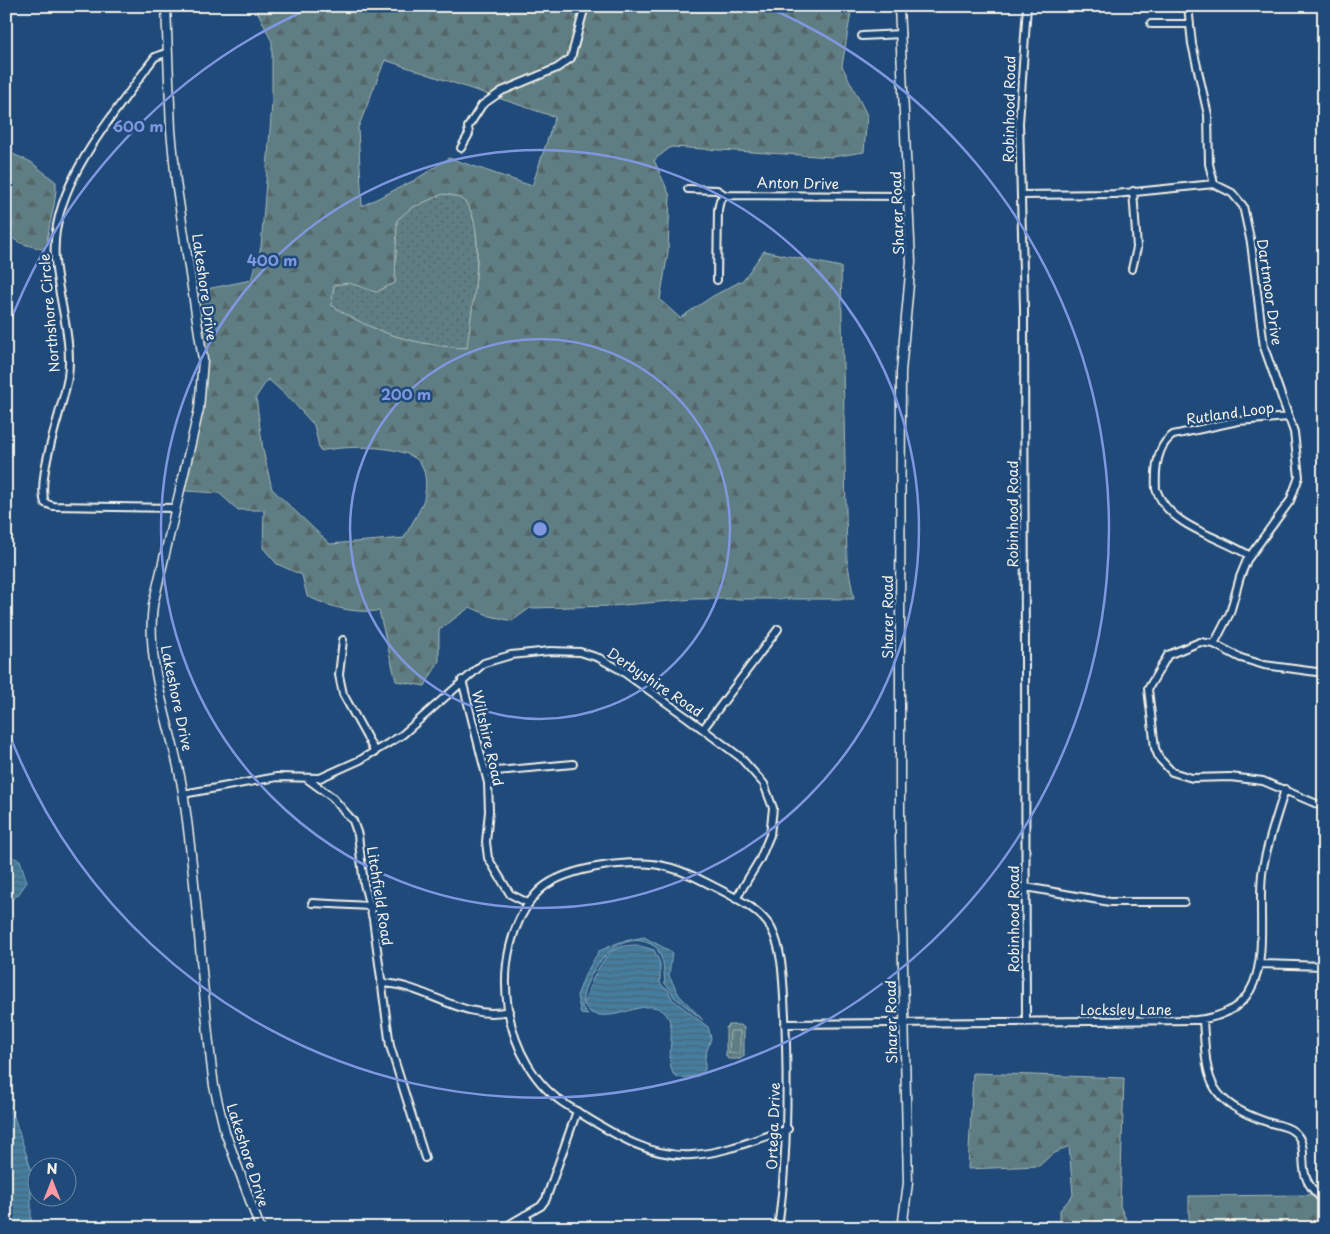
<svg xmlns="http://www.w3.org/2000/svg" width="1330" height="1234" viewBox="0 0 1330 1234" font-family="'Playpen Sans',sans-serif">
	<defs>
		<pattern id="grass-dots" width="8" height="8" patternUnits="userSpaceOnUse" patternTransform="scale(1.25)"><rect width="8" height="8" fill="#5e7e83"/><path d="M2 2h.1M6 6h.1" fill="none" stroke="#556668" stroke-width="1.8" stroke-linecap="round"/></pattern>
		<pattern id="forest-firs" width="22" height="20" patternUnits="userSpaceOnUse" patternTransform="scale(1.25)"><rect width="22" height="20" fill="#5e7e83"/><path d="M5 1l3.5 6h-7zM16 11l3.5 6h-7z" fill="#556668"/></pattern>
		<pattern id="park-tufts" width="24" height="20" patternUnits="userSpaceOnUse" patternTransform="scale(1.25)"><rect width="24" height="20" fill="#5e7e83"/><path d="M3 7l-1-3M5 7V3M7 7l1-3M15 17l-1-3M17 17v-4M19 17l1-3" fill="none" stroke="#556668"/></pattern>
		<pattern id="water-rules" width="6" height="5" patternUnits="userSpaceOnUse" patternTransform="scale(1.25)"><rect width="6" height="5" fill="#457d9e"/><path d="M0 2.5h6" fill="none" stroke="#476576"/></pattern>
	</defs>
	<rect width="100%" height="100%" fill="#1f4a7a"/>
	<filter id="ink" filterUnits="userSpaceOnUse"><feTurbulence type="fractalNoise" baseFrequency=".02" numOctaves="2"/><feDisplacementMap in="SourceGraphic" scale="10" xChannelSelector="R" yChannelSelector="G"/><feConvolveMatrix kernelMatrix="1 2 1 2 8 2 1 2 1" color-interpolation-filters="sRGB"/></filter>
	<g filter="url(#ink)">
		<path fill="url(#grass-dots)" stroke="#a9b8b6" d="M 443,194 C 453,195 463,197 469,207 C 486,240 471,311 467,348 C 417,346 373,333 331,305 L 334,285 L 349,282 L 376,292 L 395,283 L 397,220 L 411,208 Z"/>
		<path fill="url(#forest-firs)" stroke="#a9b8b6" fill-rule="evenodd" d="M 255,6 L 852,6 L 842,66 L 867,115 L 864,152 L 832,157 L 671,147 L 654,160 L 670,196 L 668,252 L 660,300 L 680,318 L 713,296 L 743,280 L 764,251 L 841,267 L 847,560 L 854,599 L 694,599 L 612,606 L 530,608 L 512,621 L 490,616 L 470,607 L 439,630 L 439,661 L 425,686 L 396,681 L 379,611 C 353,613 331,608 307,596 L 302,575 L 277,564 L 263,548 L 264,510 L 238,510 L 219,493 L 186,491 L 184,488 L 202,410 L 206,378 L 197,291 L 251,280 L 261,247 L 272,104 L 272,42 ZM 385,60 L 555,117 L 532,186 L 449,158 L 415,180 L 362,206 L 358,128 ZM 443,194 C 453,195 463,197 469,207 C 487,242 471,309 467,348 C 417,346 373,333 331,305 L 334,285 L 349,283 L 376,292 L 395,283 L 397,220 L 411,208 ZM 268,379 L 290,399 L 314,425 L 320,451 C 344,446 393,444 415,458 C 425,464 427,481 425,493 C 424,507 410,525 404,538 L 330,544 L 272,489 L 263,450 L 256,397 Z
			M 6,151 L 31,162 L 56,182 C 57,204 48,223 47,245 L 42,249 C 31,246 18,244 10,236 L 14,224 L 6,222 Z
			M 973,1073 L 1124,1078 L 1120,1206 L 1130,1228 L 1060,1228 L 1060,1210 L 1073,1195 L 1069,1146 L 1051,1155 L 1039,1166 L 968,1169 Z
			M 1314,1195 L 1324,1206 L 1324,1228 L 1187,1228 L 1189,1221 L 1189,1196 Z"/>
		<path fill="url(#park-tufts)" stroke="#a9b8b6" d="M 729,1025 L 741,1025 L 744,1028 L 744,1056 L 740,1059 L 728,1059 L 726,1056 L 726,1028 Z"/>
		<path fill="#5e7e83" stroke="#a9b8b6" d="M 730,1031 L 740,1031 L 740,1054 L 729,1053 Z"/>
		<path fill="url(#water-rules)" stroke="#8babbc" d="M 6,855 L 20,860 L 27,882 L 18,895 L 6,903 Z
			M 644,937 L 672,952 L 669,976 L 679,995 L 703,1020 L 674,997 L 670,988 L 665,984 L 663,962 L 657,948 C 621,921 582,974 582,1007 L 588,1015 L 581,1014 L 577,996 L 585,975 L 599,951 L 620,942 Z
			M 637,945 L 654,950 L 660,963 L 660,982 L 663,987 L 668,989 L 672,999 L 708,1027 L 711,1038 L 705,1057 L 705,1070 L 698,1076 L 680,1078 L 673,1074 C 664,1053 680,1025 663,1011 C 648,1000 626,1014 610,1015 C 603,1016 597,1015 591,1013 L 584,1005 C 587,989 600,959 614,950 C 620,946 630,945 637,945 Z
			M 6,1092 L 31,1169 L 31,1228 L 6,1228 Z"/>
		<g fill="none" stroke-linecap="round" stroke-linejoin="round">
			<defs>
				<path id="minor" d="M 1188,6 L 1192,44 L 1208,115 L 1209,164 L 1214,184
					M 1151,24 L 1190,24
					M 862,36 L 901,34
					M 168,52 L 155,57 L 148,66 C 109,123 49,187 55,260 C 58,298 73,339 68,377 C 63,408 36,476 45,503 L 53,506 L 176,508
					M 461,148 L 469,134 L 468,127 L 482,105 L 502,91 L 557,68 L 571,58 L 585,6
					M 688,189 L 717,190 L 725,195 L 909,196
					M 1021,195 L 1115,194 L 1214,184 L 1232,193 L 1243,206 L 1251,243 L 1264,347 L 1294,432 L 1299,477 L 1290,501 L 1247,560 L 1240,577 L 1230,613 L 1214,644
					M 1132,269 L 1137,248 L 1133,191
					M 717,280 L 718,210 L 720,200 L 725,195
					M 1250,556 C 1220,536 1169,528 1156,489 C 1155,471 1156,446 1173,435 L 1238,421 L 1289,417
					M 343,640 L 339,675 L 343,694 L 375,752
					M 1324,673 L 1264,665 L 1241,658 L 1214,644 L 1200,642 L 1168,655 L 1148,689 L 1155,748 L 1159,758 L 1172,772 L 1192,778 L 1230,777 L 1263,781 L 1324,807
					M 462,680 L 488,783 L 489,811 L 486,842 L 488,858 L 510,894 L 528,903
					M 703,729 L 778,629
					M 485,772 L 573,764
					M 306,778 L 332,797 L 353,821 L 358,835 L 364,884 L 373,919 L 390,1046 L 425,1158
					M 183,794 L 277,777 L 320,778 L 360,760 L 402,735 L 484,663 L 511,655 L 550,651 L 580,652 L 599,658 L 619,669 L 688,718 L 740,757 L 764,784 L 773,808 L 770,835 L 760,859 L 736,899
					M 1026,887 L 1110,902 L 1184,902
					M 312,903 L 370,906
					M 1260,964 L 1324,966
					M 381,983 C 426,984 462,1022 509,1011
					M 1203,1020 C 1207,1078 1204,1100 1267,1122 C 1277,1125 1291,1126 1298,1136 C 1307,1148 1300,1167 1307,1180 C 1310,1188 1318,1195 1324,1201
					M 1026,1022 L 1024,308 L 1019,123 L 1027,6
					M 785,1024 L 1196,1020 C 1281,1012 1256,932 1262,874 C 1266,845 1277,817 1285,789
					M 525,1215 L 532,1228
					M 503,1228 L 541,1206 L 546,1199 L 577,1111
					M 778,1228 C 788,1157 788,1086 785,1015 C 783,987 784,952 771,928 C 759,907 728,894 707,883 C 692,875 676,868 659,865 C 627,859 558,868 536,894 C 485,953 501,1066 568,1106 C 606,1129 646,1158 692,1155 C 725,1153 757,1139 788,1129"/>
				<path id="tertiary" d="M 166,6 L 171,130 L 176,182 L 203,360 L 199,409 L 153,605 C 145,668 173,730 183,792 C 198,889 201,988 214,1086 L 225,1132 L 260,1228
					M 899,6 L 911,262 L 901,372 L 900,631 L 900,836 L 908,1183 L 902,1228"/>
			</defs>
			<use href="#minor" stroke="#f4f1e8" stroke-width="10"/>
			<use href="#tertiary" stroke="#f4f1e8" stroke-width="11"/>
			<use href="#minor" stroke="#1f4a7a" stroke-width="6"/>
			<use href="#tertiary" stroke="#1f4a7a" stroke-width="8"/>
		</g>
	</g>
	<g fill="none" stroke="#7e97df" stroke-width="2.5">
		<circle cx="540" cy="529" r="190"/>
		<circle cx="540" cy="529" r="379"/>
		<path d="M7 330A569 569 0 0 1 313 7M767 7A569 569 0 1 1 7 728"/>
	</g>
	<g text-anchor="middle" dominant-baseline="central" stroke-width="5" stroke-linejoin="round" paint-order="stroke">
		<g font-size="14" fill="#f4f1e8" stroke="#1f4a7a">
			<text transform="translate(1009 109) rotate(-89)">Robinhood Road</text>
			<text transform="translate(798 183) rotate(1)">Anton Drive</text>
			<text transform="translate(897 213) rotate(-92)">Sharer Road</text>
			<text transform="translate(205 287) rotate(82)">Lakeshore Drive</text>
			<text transform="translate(1270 292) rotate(82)">Dartmoor Drive</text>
			<text transform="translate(49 313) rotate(-95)">Northshore Circle</text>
			<text transform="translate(1230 413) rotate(-8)">Rutland Loop</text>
			<text transform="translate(1012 514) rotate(-90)">Robinhood Road</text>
			<text transform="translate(887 617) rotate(-90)">Sharer Road</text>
			<text transform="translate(655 682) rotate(34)">Derbyshire Road</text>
			<text transform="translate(177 698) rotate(78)">Lakeshore Drive</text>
			<text transform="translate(488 738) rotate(77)">Wiltshire Road</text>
			<text transform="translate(380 896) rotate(81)">Litchfield Road</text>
			<text transform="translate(1013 919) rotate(-90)">Robinhood Road</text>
			<text x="1126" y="1009">Locksley Lane</text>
			<text transform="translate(891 1022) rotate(-91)">Sharer Road</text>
			<text transform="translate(773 1126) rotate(-88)">Ortega Drive</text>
			<text transform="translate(248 1155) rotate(72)">Lakeshore Drive</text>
		</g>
	</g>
	<circle cx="540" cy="529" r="8" fill="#7e97df" stroke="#1f4a7a" stroke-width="2.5"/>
	<g font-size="15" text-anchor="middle" font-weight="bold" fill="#7e97df" stroke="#1f4a7a" stroke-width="5" stroke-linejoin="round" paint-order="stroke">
		<text x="138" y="132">600 m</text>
		<text x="272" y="266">400 m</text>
		<text x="406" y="400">200 m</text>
	</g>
	<rect width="1330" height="1234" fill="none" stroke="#1f4a7a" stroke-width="25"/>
	<rect x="12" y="12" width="1305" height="1209" fill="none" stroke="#f4f1e8" stroke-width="2" filter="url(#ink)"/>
	<g transform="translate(52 1182)"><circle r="24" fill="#1f4a7a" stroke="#748da6"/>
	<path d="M0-4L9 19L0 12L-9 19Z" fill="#ff9aa2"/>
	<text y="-8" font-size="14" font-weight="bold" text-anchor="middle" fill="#f4f1e8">N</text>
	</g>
</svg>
